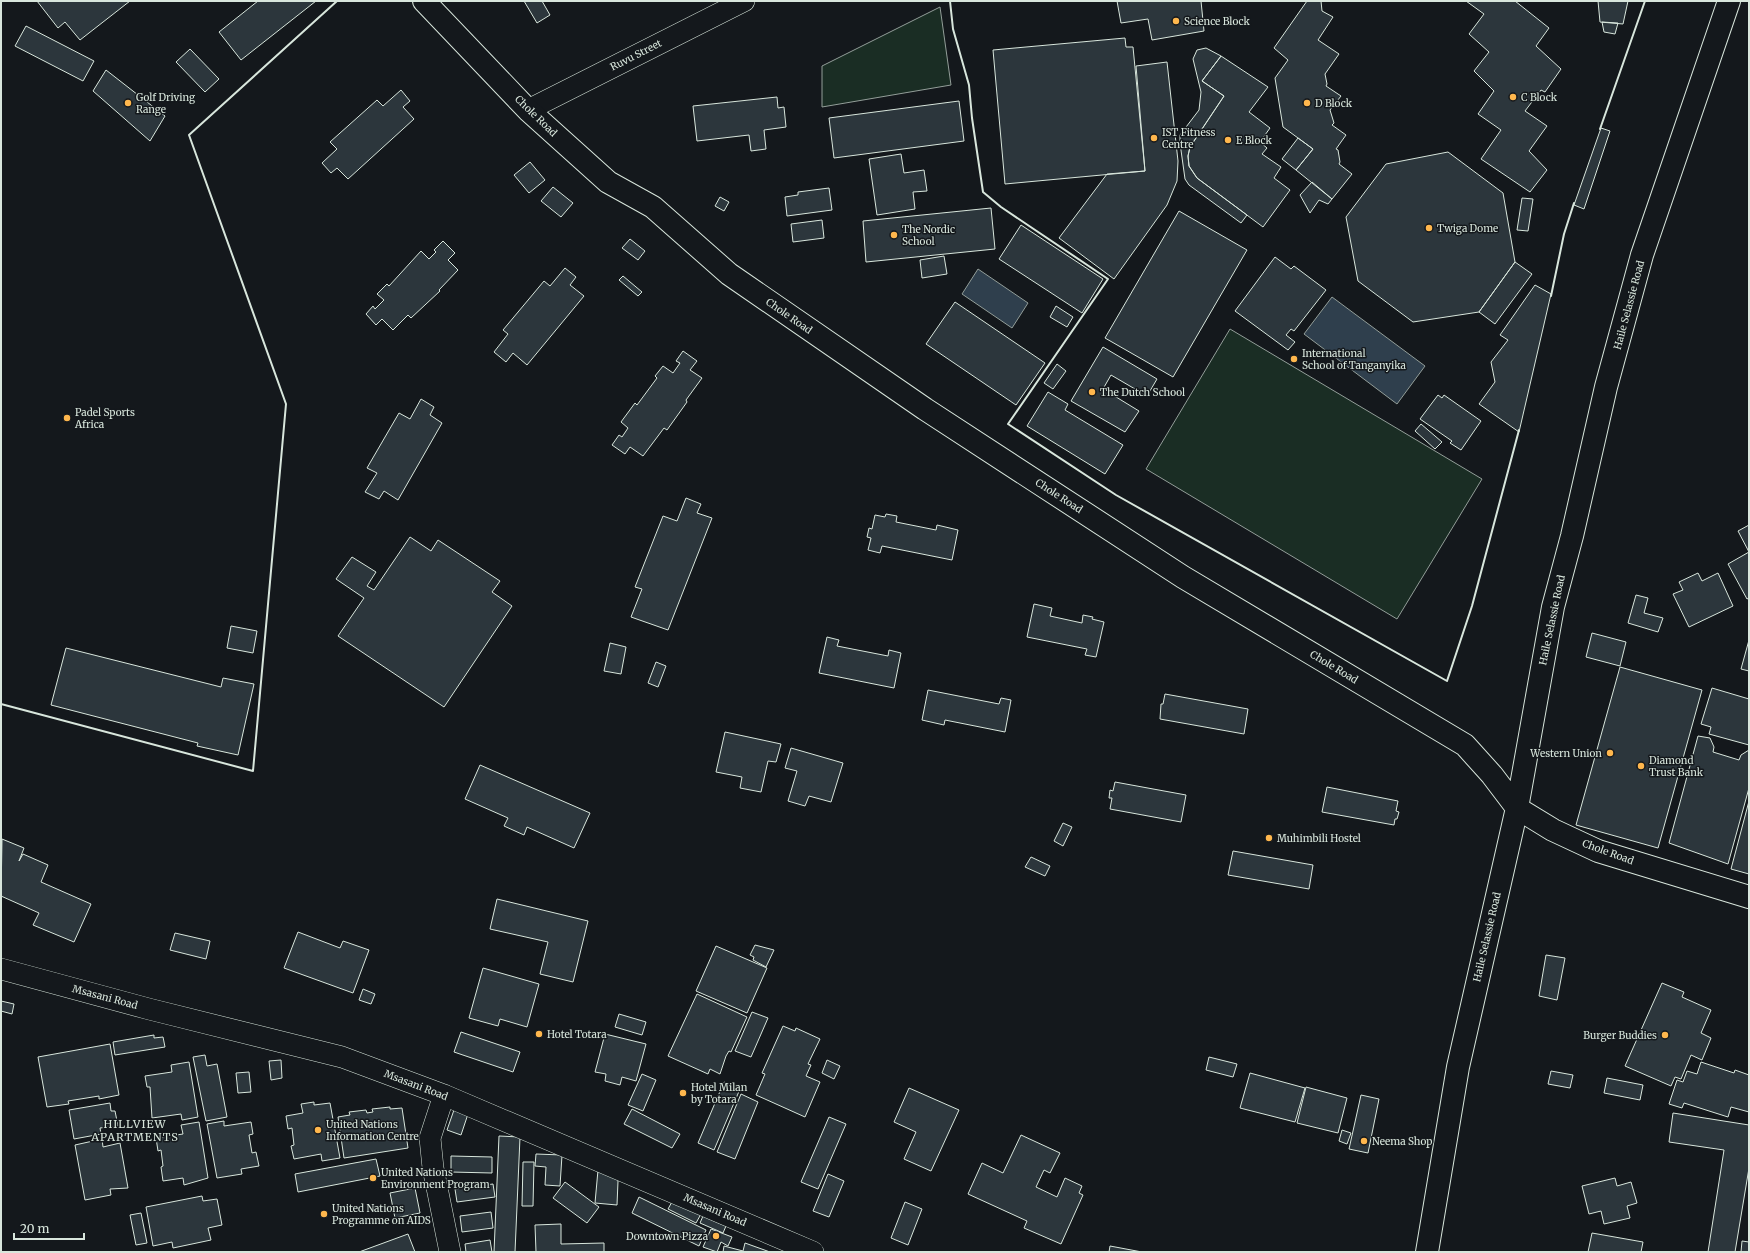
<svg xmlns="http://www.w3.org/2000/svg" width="1750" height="1253" viewBox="0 0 1750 1253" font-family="Merriweather,serif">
	<rect width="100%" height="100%" fill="#14181c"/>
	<path fill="#1a2d24" stroke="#939e99" d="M 940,7 L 951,85 L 822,107 L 822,66 Z
		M 1230,329 L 1482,479 L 1397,619 L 1146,469 Z"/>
	<path fill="#2f3f4d" stroke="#939e99" d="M 978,269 L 1028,303 L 1012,328 L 962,294 Z
		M 1332,297 L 1425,366 L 1397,404 L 1304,334 Z"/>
	<path fill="#2c363c" stroke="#d8e6dc" d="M 37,1 L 130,1 L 80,40 L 65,22 L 58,28 Z
		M 258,1 L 316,1 L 241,60 L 219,32 Z
		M 524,1 L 542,1 L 550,15 L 537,23 Z
		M 1117,1 L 1201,1 L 1204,31 L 1152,40 L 1148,19 L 1121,23 Z
		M 1307,1 L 1321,1 L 1322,11 L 1333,17 L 1318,40 L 1339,54 L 1325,74 L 1327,84 L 1326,86 L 1341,96 L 1330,110 L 1334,123 L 1332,125 L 1346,135 L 1336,149 L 1338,150 L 1340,162 L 1339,164 L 1352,174 L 1332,199 L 1296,170 L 1313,149 L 1283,127 L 1275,78 L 1288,60 L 1274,48 Z
		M 1466,1 L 1515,1 L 1549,28 L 1536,46 L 1561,69 L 1545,92 L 1541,90 L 1525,111 L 1547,126 L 1529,151 L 1547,170 L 1530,192 L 1481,159 L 1501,130 L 1478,114 L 1494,91 L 1474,71 L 1489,52 L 1469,34 L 1484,14 Z
		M 1598,1 L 1628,1 L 1623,24 L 1600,22 Z
		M 1602,22 L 1618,23 L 1615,34 L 1604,32 Z
		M 26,26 L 94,61 L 83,81 L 15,46 Z
		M 1125,38 L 1126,47 L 1133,47 L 1145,171 L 1005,184 L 993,50 Z
		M 1206,48 L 1221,56 L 1202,81 L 1224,96 L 1190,147 L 1188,156 L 1189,166 L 1197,178 L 1247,215 L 1241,223 L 1189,185 L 1185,179 L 1180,143 L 1180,135 L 1199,110 L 1201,92 L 1193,59 L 1197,50 Z
		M 190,49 L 219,79 L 205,92 L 176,62 Z
		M 1221,56 L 1268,87 L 1249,112 L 1270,128 L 1260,142 L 1267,148 L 1262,154 L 1281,167 L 1274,178 L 1290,190 L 1263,227 L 1197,178 L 1189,166 L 1188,156 L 1190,147 L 1224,96 L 1202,81 Z
		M 1167,62 L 1178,161 L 1177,181 L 1167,205 L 1114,279 L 1059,238 L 1107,174 L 1145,171 L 1136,66 Z
		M 106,70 L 165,116 L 150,141 L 93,91 Z
		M 401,90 L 410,101 L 403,107 L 414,119 L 348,179 L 337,168 L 331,173 L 322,163 L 337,149 L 330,142 L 377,100 L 383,106 Z
		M 777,97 L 778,108 L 784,107 L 786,127 L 764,130 L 766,149 L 751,151 L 749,135 L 697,141 L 693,106 Z
		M 959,101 L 964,141 L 834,158 L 829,118 Z
		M 1601,128 L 1610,131 L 1584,209 L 1574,205 Z
		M 1298,138 L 1313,149 L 1296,170 L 1282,159 Z
		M 1448,152 L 1503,193 L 1515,262 L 1479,312 L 1413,322 L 1358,281 L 1346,217 L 1386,164 Z
		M 901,154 L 904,173 L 924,170 L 927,191 L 913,192 L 915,209 L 877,215 L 869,159 Z
		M 530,162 L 545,180 L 529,193 L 514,175 Z
		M 1312,182 L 1332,199 L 1328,204 L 1319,200 L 1310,213 L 1300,195 Z
		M 553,187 L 573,203 L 561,217 L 541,201 Z
		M 829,188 L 832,210 L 787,216 L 785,197 L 798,195 L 798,192 Z
		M 720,197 L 729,202 L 724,211 L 715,206 Z
		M 1522,198 L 1533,199 L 1528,231 L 1517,230 Z
		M 991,208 L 995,249 L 866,262 L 863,221 Z
		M 1179,211 L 1247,250 L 1173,377 L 1105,338 Z
		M 822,220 L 824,238 L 793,242 L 791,224 Z
		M 1021,225 L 1103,279 L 1082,313 L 999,259 Z
		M 630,239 L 645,251 L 638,260 L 622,248 Z
		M 443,241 L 455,253 L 448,260 L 458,270 L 439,290 L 440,291 L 411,318 L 408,315 L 393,330 L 382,319 L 376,325 L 366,314 L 373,306 L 375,309 L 384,300 L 377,294 L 387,284 L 389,286 L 421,251 L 429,259 L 436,252 L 434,250 Z
		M 944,256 L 947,274 L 922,278 L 920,260 Z
		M 1275,257 L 1291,269 L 1294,266 L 1326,290 L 1294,331 L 1291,329 L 1286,335 L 1295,342 L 1288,350 L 1235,311 Z
		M 1515,262 L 1532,274 L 1495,324 L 1479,312 Z
		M 565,268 L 576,277 L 570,285 L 584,296 L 527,365 L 513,353 L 506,362 L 494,352 L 508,334 L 503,330 L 544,281 L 550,286 Z
		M 623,276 L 642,292 L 638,296 L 619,280 Z
		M 1535,285 L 1551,294 L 1519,432 L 1479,404 L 1495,382 L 1491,362 L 1508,340 L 1500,335 Z
		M 955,302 L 1045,363 L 1016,405 L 926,344 Z
		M 1056,306 L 1073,317 L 1067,327 L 1050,317 Z
		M 1103,347 L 1157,379 L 1147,396 L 1111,375 L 1103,389 L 1139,411 L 1125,432 L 1071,401 Z
		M 683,351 L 697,361 L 690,370 L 702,378 L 686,400 L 687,402 L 667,430 L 664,428 L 643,456 L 630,447 L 625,454 L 612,445 L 619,435 L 622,437 L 628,428 L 621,422 L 635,403 L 637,405 L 657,378 L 655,376 L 663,366 L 673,373 L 680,363 L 676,361 Z
		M 1057,364 L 1066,371 L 1053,389 L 1044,383 Z
		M 1048,392 L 1068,404 L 1065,410 L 1123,445 L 1105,474 L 1027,426 Z
		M 1438,395 L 1442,398 L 1444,395 L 1481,421 L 1461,450 L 1450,443 L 1452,441 L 1420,419 Z
		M 421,399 L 434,407 L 430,415 L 442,423 L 398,500 L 384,491 L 379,499 L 365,492 L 377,473 L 367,468 L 399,413 L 410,419 Z
		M 1421,424 L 1442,442 L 1435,449 L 1415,431 Z
		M 686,498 L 701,504 L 697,513 L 712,518 L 668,630 L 631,617 L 642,589 L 635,587 L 663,516 L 677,521 Z
		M 886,514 L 897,516 L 896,522 L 936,530 L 937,525 L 958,530 L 952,560 L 882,546 L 880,553 L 868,550 L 871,538 L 867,537 L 869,528 L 872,529 L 875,515 L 885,517 Z
		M 1749,525 L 1749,598 L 1747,599 L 1728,564 L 1749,552 L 1738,531 Z
		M 410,537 L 431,551 L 438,540 L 500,581 L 492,592 L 512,606 L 444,707 L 338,636 L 364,598 L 336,579 L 352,557 L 376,572 L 367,586 L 374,590 Z
		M 1698,573 L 1702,581 L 1718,573 L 1733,606 L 1689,627 L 1673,594 L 1683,590 L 1679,582 Z
		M 1636,595 L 1648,598 L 1644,613 L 1663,618 L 1658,632 L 1628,623 Z
		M 1034,604 L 1052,608 L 1050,616 L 1082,623 L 1083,615 L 1093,617 L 1092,619 L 1104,622 L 1096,657 L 1085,655 L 1087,649 L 1027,637 Z
		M 231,626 L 257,631 L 253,653 L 227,648 Z
		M 1592,633 L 1626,642 L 1620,666 L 1586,657 Z
		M 827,637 L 839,640 L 837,646 L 888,656 L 889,650 L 901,653 L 894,688 L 819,673 Z
		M 1749,640 L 1749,671 L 1741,669 Z
		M 610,643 L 626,647 L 621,674 L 604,671 Z
		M 66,648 L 221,687 L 223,678 L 254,684 L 238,755 L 197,746 L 198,743 L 51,705 Z
		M 656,662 L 666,666 L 658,687 L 648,683 Z
		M 1620,667 L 1702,690 L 1658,848 L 1576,825 Z
		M 1712,688 L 1749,699 L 1749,745 L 1709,734 L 1711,727 L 1701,724 Z
		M 928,690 L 999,704 L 1001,698 L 1011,700 L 1005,732 L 945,720 L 944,725 L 922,720 Z
		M 1165,694 L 1248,709 L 1244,734 L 1160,719 L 1161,704 L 1163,704 Z
		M 725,732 L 781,744 L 776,762 L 768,761 L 761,792 L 740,788 L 742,777 L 716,772 Z
		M 1698,736 L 1710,738 L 1714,747 L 1713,752 L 1739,760 L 1741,755 L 1749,750 L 1749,788 L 1728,864 L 1669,843 Z
		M 791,748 L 843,763 L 831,802 L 809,796 L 805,806 L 788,801 L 797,771 L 785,768 Z
		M 480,765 L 590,813 L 574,848 L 527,827 L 524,835 L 504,826 L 508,818 L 465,799 Z
		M 1115,782 L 1186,795 L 1181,822 L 1110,809 L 1112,798 L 1109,798 L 1110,790 L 1113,791 Z
		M 1327,787 L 1398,801 L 1396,811 L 1399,812 L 1397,819 L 1395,819 L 1394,825 L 1322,812 Z
		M 1749,801 L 1749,874 L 1731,869 Z
		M 1063,823 L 1072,827 L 1063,846 L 1054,841 Z
		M 2,839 L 24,848 L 19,861 L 23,854 L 48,865 L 41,882 L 91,904 L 74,942 L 33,925 L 39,913 L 1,896 Z
		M 1233,851 L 1313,865 L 1309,889 L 1228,875 Z
		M 1031,857 L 1050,866 L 1045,876 L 1025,867 Z
		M 497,899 L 588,921 L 573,982 L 540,974 L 548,942 L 490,929 Z
		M 298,932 L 340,948 L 343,941 L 369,950 L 353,993 L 284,968 Z
		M 175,933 L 210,941 L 206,959 L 170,950 Z
		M 755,945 L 774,950 L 766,967 L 753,960 L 754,957 L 750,955 Z
		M 716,946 L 767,968 L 747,1013 L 696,991 Z
		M 1546,955 L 1565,958 L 1557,1000 L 1539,996 Z
		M 483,968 L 539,984 L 527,1027 L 500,1019 L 498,1026 L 469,1018 Z
		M 1662,983 L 1684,992 L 1682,997 L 1711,1010 L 1701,1033 L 1711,1038 L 1702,1060 L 1691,1055 L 1681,1079 L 1675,1077 L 1671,1086 L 1625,1066 Z
		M 363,989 L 375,994 L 371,1004 L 359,1000 Z
		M 697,994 L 747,1017 L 731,1052 L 729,1051 L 726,1056 L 720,1074 L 710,1069 L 708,1074 L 668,1056 Z
		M 1,1001 L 14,1004 L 12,1014 L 1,1011 Z
		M 752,1012 L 768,1018 L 751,1057 L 735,1051 Z
		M 619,1014 L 646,1022 L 642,1035 L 615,1027 Z
		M 783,1026 L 795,1031 L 796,1028 L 820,1039 L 808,1064 L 811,1065 L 806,1076 L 820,1082 L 805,1117 L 756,1095 L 765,1074 L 762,1073 Z
		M 461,1032 L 520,1052 L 513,1072 L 454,1052 Z
		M 605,1034 L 646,1044 L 636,1081 L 622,1077 L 620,1085 L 605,1081 L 606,1074 L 595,1072 Z
		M 154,1035 L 154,1038 L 163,1037 L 165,1047 L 115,1055 L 113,1042 Z
		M 110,1044 L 119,1095 L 99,1099 L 99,1096 L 68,1101 L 69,1104 L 47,1107 L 38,1057 Z
		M 205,1055 L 207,1066 L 217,1064 L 227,1117 L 206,1121 L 193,1057 Z
		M 1209,1057 L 1237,1064 L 1233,1077 L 1206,1070 Z
		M 281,1060 L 282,1078 L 271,1080 L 269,1061 Z
		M 827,1060 L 840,1066 L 834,1079 L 822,1073 Z
		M 189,1062 L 198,1117 L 182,1120 L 181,1114 L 152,1118 L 150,1087 L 147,1087 L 145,1076 L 172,1072 L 171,1065 Z
		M 1701,1062 L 1734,1073 L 1735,1070 L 1749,1075 L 1749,1112 L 1731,1107 L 1728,1117 L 1684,1103 L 1682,1108 L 1669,1104 L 1677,1080 L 1683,1082 L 1687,1071 L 1697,1074 Z
		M 1551,1071 L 1573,1075 L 1570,1088 L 1548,1084 Z
		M 249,1072 L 251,1092 L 238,1093 L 236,1073 Z
		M 1250,1073 L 1305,1088 L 1295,1122 L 1240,1108 Z
		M 642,1074 L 656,1080 L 643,1111 L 628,1105 Z
		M 1607,1078 L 1643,1085 L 1640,1100 L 1604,1093 Z
		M 724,1082 L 740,1089 L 714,1150 L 698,1143 Z
		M 1306,1087 L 1347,1098 L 1338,1133 L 1297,1123 Z
		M 909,1088 L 959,1110 L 931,1171 L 904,1159 L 916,1132 L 894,1122 Z
		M 741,1094 L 758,1102 L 735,1159 L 717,1152 Z
		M 1361,1095 L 1379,1099 L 1368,1153 L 1349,1149 Z
		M 314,1102 L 314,1105 L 330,1103 L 340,1158 L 322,1161 L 321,1154 L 294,1159 L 291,1146 L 294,1145 L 292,1128 L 288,1129 L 286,1116 L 303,1113 L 301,1104 Z
		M 110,1103 L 111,1111 L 115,1111 L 118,1126 L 100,1128 L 101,1134 L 74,1139 L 69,1110 Z
		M 390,1107 L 390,1109 L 402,1108 L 408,1148 L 344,1158 L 338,1117 L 350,1115 L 349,1112 L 366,1110 L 367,1113 L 373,1112 L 372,1109 Z
		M 455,1107 L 469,1111 L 461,1135 L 447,1130 Z
		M 632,1109 L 680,1134 L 672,1148 L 624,1124 Z
		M 1673,1113 L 1749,1125 L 1749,1168 L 1735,1252 L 1708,1252 L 1724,1150 L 1669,1142 Z
		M 829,1117 L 846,1124 L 818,1189 L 801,1182 Z
		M 224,1121 L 224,1126 L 251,1122 L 253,1134 L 249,1135 L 252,1153 L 256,1152 L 259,1166 L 241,1169 L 242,1174 L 217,1178 L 207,1124 Z
		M 199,1122 L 208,1178 L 184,1185 L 183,1178 L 163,1181 L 161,1167 L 163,1166 L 161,1150 L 158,1151 L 156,1138 L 183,1134 L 181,1125 Z
		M 1342,1130 L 1351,1133 L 1347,1144 L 1339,1141 Z
		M 1021,1135 L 1060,1153 L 1050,1173 L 1044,1170 L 1036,1187 L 1057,1197 L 1065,1178 L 1082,1186 L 1079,1193 L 1083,1195 L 1061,1244 L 1024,1228 L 1027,1221 L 968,1194 L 982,1163 L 1003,1173 Z
		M 499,1136 L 520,1137 L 515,1252 L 494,1252 Z
		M 102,1139 L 103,1147 L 120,1143 L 128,1188 L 110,1189 L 111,1195 L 85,1200 L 75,1145 Z
		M 536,1154 L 562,1155 L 560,1186 L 545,1185 L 546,1167 L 535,1166 Z
		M 451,1156 L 492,1157 L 492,1173 L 451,1172 Z
		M 376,1159 L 380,1176 L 298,1192 L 295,1174 Z
		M 523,1162 L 534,1162 L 533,1206 L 522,1206 Z
		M 598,1170 L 617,1178 L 618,1181 L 617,1205 L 595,1203 Z
		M 828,1174 L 844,1181 L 829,1217 L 813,1211 Z
		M 1615,1178 L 1617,1186 L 1631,1182 L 1637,1203 L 1627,1206 L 1630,1218 L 1604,1224 L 1601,1211 L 1589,1214 L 1582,1186 Z
		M 565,1182 L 599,1207 L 587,1223 L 553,1198 Z
		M 493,1184 L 495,1197 L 457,1202 L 455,1189 Z
		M 415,1188 L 420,1213 L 395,1218 L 390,1193 Z
		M 202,1196 L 203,1201 L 217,1199 L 222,1225 L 208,1228 L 211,1240 L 173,1248 L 172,1242 L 153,1246 L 146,1207 Z
		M 639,1197 L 706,1230 L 699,1246 L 632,1213 Z
		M 673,1200 L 701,1214 L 696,1223 L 668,1209 Z
		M 905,1202 L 922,1209 L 908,1245 L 891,1238 Z
		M 491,1212 L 493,1228 L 462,1232 L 460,1216 Z
		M 141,1213 L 147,1243 L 136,1245 L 130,1215 Z
		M 703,1216 L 726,1226 L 723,1233 L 700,1223 Z
		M 561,1224 L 561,1244 L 604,1243 L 604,1252 L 536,1252 L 535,1225 Z
		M 711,1229 L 732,1237 L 728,1246 L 721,1242 L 717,1252 L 703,1247 Z
		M 1592,1233 L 1643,1242 L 1641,1252 L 1588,1252 Z
		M 408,1234 L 415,1252 L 359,1252 Z
		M 490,1240 L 492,1252 L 466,1252 L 465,1244 Z
		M 1742,1241 L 1749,1242 L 1749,1252 L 1741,1252 Z
		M 745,1243 L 770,1252 L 723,1252 L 724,1246 L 743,1251 Z
		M 1110,1246 L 1142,1252 L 1109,1252 Z"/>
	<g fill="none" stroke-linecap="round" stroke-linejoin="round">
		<defs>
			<path id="minor" d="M 528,110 L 744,1
				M 1,969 L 149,1009 L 342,1057 L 444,1095 L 813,1252
				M 444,1095 L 430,1138 L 433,1168 L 450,1252"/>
			<path id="tertiary" d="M 424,1 L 528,110 L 608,182 L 653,207 L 729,274 L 925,409 L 1183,577 L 1465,745 L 1492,775 L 1517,808 L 1553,830 L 1598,851 L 1749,897
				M 1427,1252 L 1458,1067 L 1517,808 L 1553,607 L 1572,536 L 1606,387 L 1642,255 L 1729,1"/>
		</defs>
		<use href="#minor" stroke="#d8e6dc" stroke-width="22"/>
		<use href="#tertiary" stroke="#d8e6dc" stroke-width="24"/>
		<use href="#minor" stroke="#14181c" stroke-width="21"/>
		<use href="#tertiary" stroke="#14181c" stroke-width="22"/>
		<path stroke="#d8e6dc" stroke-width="2" d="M 950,1 L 953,29 L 969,85 L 972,118 L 983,192 L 1001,207 L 1108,279 L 1008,424 L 1116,495 L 1447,681 L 1472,606 L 1519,430
			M 1600,129 L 1645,1
			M 1551,296 L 1564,234 L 1574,203
			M 1,704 L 253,771 L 286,404 L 189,135 L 337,1"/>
	</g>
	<g fill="#ffb74d" stroke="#14181c" stroke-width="1.5">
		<circle cx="1176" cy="21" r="4"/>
		<circle cx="1513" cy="97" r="4"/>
		<circle cx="128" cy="103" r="4"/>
		<circle cx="1307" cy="103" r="4"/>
		<circle cx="1154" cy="138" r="4"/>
		<circle cx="1228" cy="140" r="4"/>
		<circle cx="1429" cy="228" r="4"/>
		<circle cx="894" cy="235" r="4"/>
		<circle cx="1294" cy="359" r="4"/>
		<circle cx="1092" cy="392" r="4"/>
		<circle cx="67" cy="418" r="4"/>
		<circle cx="1610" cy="753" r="4"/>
		<circle cx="1641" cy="766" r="4"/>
		<circle cx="1269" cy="838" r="4"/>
		<circle cx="539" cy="1034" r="4"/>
		<circle cx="1665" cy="1035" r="4"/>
		<circle cx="683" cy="1093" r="4"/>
		<circle cx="318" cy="1130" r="4"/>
		<circle cx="1364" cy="1141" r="4"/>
		<circle cx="373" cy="1178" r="4"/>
		<circle cx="324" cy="1214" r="4"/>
		<circle cx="716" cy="1236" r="4"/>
	</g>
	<g text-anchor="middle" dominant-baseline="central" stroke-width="3" stroke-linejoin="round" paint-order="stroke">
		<g font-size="10" fill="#d8e6dc" stroke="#14181c" text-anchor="start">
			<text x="1184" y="21">Science Block</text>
			<text x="136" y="97">Golf Driving<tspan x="136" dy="12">Range</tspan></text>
			<text x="1521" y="97">C Block</text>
			<text x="1315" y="103">D Block</text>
			<text x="1162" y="132">IST Fitness<tspan x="1162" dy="12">Centre</tspan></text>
			<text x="1236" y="140">E Block</text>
			<text x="1437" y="228">Twiga Dome</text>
			<text x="902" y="229">The Nordic<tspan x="902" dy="12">School</tspan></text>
			<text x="1302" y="353">International<tspan x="1302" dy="12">School of Tanganyika</tspan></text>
			<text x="1100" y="392">The Dutch School</text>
			<text x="75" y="412">Padel Sports<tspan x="75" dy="12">Africa</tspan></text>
			<text x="1602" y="753" text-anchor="end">Western Union</text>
			<text x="1649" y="760">Diamond<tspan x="1649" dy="12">Trust Bank</tspan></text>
			<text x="1277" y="838">Muhimbili Hostel</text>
			<text x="547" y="1034">Hotel Totara</text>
			<text x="1657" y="1035" text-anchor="end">Burger Buddies</text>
			<text x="691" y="1087">Hotel Milan<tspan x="691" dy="12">by Totara</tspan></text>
			<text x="326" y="1124">United Nations<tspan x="326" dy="12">Information Centre</tspan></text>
			<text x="1372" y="1141">Neema Shop</text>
			<text x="381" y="1172">United Nations<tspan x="381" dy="12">Environment Program</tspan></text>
			<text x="332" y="1208">United Nations<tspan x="332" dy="12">Programme on AIDS</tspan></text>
			<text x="708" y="1236" text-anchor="end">Downtown Pizza</text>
		</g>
		<g font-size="10" fill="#d8e6dc" stroke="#14181c">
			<text transform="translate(636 55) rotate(-27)">Ruvu Street</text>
			<text transform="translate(536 116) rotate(44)">Chole Road</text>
			<text transform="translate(1629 305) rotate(-75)">Haile Selassie Road</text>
			<text transform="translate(789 316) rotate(35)">Chole Road</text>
			<text transform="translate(1059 496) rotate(33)">Chole Road</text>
			<text transform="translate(1552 620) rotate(-78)">Haile Selassie Road</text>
			<text transform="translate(1334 667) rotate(31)">Chole Road</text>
			<text transform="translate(1608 852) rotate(20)">Chole Road</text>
			<text transform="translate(1487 937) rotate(-77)">Haile Selassie Road</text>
			<text transform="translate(105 997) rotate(15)">Msasani Road</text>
			<text transform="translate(416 1085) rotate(21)">Msasani Road</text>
			<text transform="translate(715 1210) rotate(23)">Msasani Road</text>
		</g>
		<g font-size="11" letter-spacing="1" fill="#d8e6dc" stroke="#14181c">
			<text x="135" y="1124">HILLVIEW<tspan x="135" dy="13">APARTMENTS</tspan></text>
		</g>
	</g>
	<rect width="1750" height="1253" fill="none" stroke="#d8e6dc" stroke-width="4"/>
	<path d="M14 1233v6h70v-6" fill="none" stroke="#d8e6dc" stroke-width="2"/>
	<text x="20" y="1233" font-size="12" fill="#d8e6dc" stroke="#14181c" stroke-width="3" paint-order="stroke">20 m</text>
</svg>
